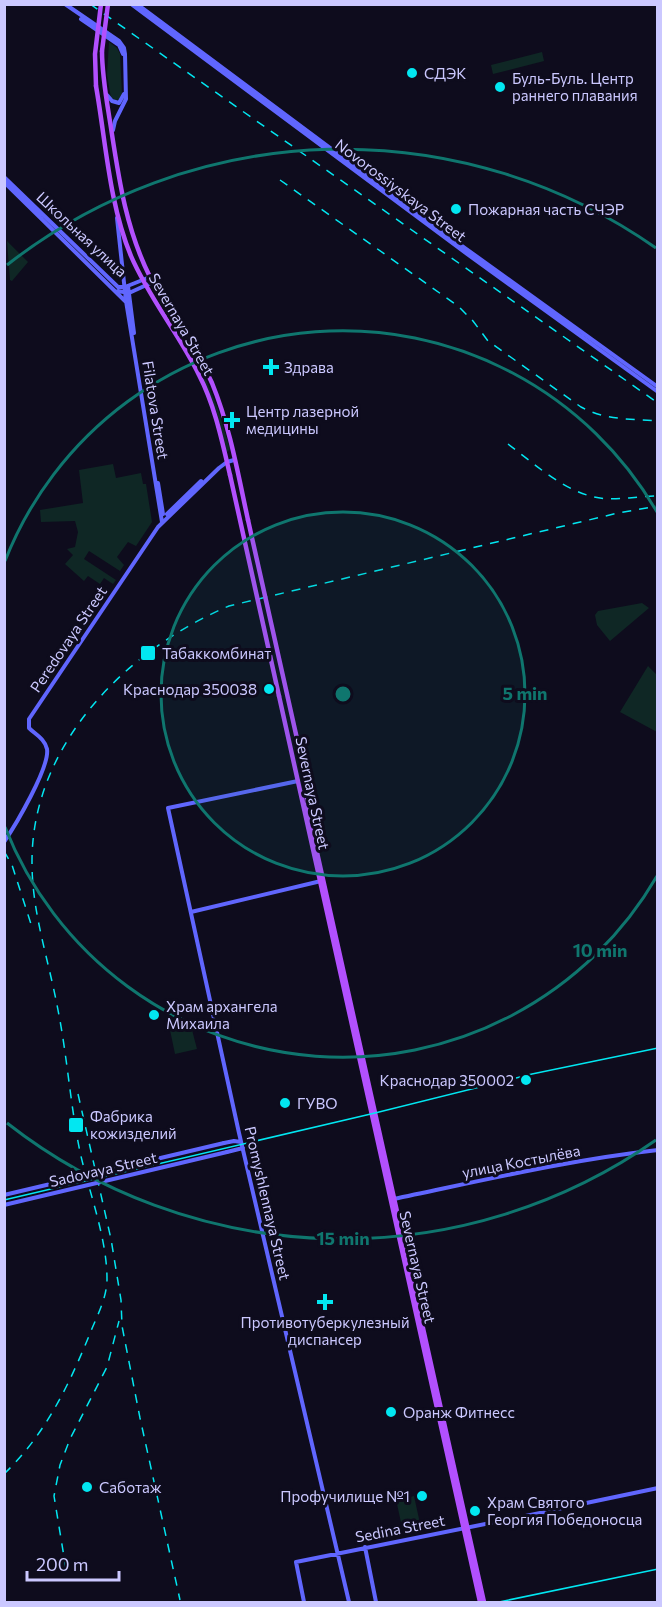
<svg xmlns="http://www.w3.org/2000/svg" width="662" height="1607" viewBox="0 0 662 1607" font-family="Commissioner,sans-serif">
	<rect width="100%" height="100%" fill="#0e0c1d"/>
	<path fill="#0f2725" d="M 109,42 L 117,48 L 120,54 L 122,94 L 120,99 L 116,100 L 111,98 L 107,75 Z
		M 542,52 L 544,61 L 493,74 L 491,65 Z
		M 7,241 L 28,262 L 12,281 L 10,280 Z
		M 151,287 L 205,377 L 218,409 L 230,449 L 227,452 L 216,410 L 195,363 Z
		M 113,464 L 116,478 L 141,473 L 143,484 L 146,484 L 152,522 L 136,546 L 128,542 L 117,557 L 124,565 L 120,571 L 89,551 L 84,559 L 116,580 L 113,584 L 104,578 L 100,584 L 88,576 L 84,581 L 65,564 L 73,555 L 67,549 L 75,547 L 78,532 L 75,521 L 41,522 L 40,510 L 83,503 L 79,470 Z
		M 642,603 L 649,608 L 610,641 L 597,625 L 595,615 L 598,611 Z
		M 648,666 L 657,675 L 657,732 L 620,712 Z
		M 191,1026 L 197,1049 L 175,1054 L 170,1030 Z
		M 414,1496 L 421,1528 L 406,1531 L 402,1527 L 397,1504 L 400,1500 Z"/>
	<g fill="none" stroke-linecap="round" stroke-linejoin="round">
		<path stroke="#6066fe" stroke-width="4" d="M 65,4 L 119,41 L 124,48 L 125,54 L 126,99 L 115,121 L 113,130
			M 131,4 L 467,254 L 658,392
			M 137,4 L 451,238 L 658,387
			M 81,19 L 119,45 L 123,54
			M 107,95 L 112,101 L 119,103 L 124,94
			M 4,177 L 118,287 L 125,287 L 150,277
			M 4,182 L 125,301
			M 424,216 L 429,217 L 434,214
			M 117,218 L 126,301 L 162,522
			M 128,286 L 134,333
			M 118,291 L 129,293 L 153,282
			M 158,483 L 163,514
			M 167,514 L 201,481
			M 298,781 L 168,808 L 239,1133 L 349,1602
			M 4,842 C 15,826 50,767 47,749 C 45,739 35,734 29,728 L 29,719 L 158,527 L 219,468 L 227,462 L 234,460
			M 191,912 L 321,881
			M 224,1143 L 234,1141 L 241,1142
			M 227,1152 L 243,1148
			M 393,1199 C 480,1181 568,1160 658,1150
			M 548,1511 L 658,1488
			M 365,1547 L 376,1602
			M 304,1602 L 296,1562 L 545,1512"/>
		<path stroke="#b250fe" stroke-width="4.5" d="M 102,51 C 102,77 107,102 111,128 C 119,180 126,229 150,277 C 169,314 195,346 212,383 C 230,427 238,474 248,520
			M 96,86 C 106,143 109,203 131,256 C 149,298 179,334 199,375 C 215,406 222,441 230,475
			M 279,696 L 480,1602
			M 304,770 L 308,812 L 484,1602"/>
		<path stroke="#02e7f1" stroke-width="1.5" d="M 4,1200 L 375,1113 L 532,1074 L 658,1048
			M 499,1602 L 658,1569"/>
		<path stroke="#02e7f1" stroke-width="1.5" stroke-dasharray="9 8" stroke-linecap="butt" d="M 90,4 L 658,403
			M 280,180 L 458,306 L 473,321 L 488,341 L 581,407 C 604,420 632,419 658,421
			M 508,444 C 532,462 558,486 587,495 C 609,503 635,496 658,496
			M 4,851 L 12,865 L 31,924
			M 78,1094 L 111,1239 L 121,1300 L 122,1326 L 140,1418 L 180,1600
			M 4,1474 C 46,1434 70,1383 91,1331 C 98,1314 107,1297 107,1279 C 107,1238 89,1192 80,1152 C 70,1103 67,1053 57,1005 C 48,958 32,912 32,863 C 31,745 127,649 229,606 L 618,513 L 658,506
			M 66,1569 L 54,1496 L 60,1465 L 70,1439 L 107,1367 L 119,1321"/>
		<path stroke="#6066fe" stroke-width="4" d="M 4,1195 L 224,1143
			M 4,1205 L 227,1152"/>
		<path stroke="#b250fe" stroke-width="4.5" d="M 102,51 L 108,4
			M 96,86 L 95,54 L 101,4
			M 230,475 L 279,696
			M 248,520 L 304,770"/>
	</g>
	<circle cx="343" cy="694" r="182" fill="#0f766e" fill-opacity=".12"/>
	<g fill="none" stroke="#0f766e" stroke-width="3">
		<circle cx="343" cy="694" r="182"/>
		<path d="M657 876A363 363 0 0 1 5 827M5 561A363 363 0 0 1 657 512"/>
		<path d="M656 1140A545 545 0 0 1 7 1123M7 265A545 545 0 0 1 656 248"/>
	</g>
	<g fill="#02e7f1" stroke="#0e0c1d" stroke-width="2">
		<circle cx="412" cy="73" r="6"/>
		<circle cx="500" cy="87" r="6"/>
		<circle cx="456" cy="209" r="6"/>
		<path d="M268 358h6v6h6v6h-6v6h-6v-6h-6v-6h6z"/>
		<path d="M229 411h6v6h6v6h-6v6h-6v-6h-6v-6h6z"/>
		<rect x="140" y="645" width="16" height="16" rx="3"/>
		<circle cx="269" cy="689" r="6"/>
		<circle cx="154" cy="1015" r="6"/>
		<circle cx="526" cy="1080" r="6"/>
		<circle cx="285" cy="1103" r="6"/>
		<rect x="68" y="1117" width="16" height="16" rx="3"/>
		<path d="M322 1293h6v6h6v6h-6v6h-6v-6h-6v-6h6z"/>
		<circle cx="391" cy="1412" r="6"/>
		<circle cx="87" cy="1487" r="6"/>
		<circle cx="422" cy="1496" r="6"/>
		<circle cx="475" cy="1511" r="6"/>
	</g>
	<g text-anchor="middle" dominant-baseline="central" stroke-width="6" stroke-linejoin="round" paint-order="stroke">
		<g font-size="15" fill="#cbc8ff" stroke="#0e0c1d" text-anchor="start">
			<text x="424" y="73">СДЭК</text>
			<text x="512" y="78">Буль-Буль. Центр<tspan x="512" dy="17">раннего плавания</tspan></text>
			<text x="468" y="209">Пожарная часть СЧЭР</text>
			<text x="284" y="367">Здрава</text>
			<text x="246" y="411">Центр лазерной<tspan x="246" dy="17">медицины</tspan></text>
			<text x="162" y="653">Табаккомбинат</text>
			<text x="257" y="689" text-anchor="end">Краснодар 350038</text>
			<text x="166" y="1006">Храм архангела<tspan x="166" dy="17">Михаила</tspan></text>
			<text x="514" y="1080" text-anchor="end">Краснодар 350002</text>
			<text x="297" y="1103">ГУВО</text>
			<text x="90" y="1116">Фабрика<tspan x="90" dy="17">кожизделий</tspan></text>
			<text x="325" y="1322" text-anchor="middle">Противотуберкулезный<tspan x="325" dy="17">диспансер</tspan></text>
			<text x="403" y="1412">Оранж Фитнесс</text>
			<text x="99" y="1487">Саботаж</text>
			<text x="410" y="1496" text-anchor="end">Профучилище №1</text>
			<text x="487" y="1502">Храм Святого<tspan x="487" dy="17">Георгия Победоносца</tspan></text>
		</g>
		<g font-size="15" fill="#cbc8ff" stroke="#0e0c1d">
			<text transform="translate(401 190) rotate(37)">Novorossiyskaya Street</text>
			<text transform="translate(82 234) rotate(43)">Школьная улица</text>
			<text transform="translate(182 324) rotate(60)">Severnaya Street</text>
			<text transform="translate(156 410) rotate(81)">Filatova Street</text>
			<text transform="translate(68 639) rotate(-56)">Peredovaya Street</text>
			<text transform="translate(313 793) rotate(78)">Severnaya Street</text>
			<text transform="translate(521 1161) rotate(-11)">улица Костылёва</text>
			<text transform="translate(103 1169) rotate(-13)">Sadovaya Street</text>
			<text transform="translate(268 1203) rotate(77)">Promyshlennaya Street</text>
			<text transform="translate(418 1267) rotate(77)">Severnaya Street</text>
			<text transform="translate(400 1528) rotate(-11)">Sedina Street</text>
		</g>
	</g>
	<circle cx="343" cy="694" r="9" fill="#0f766e" stroke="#0e0c1d" stroke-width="3"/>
	<g font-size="18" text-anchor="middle" font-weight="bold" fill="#0f766e" stroke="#0e0c1d" stroke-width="6" stroke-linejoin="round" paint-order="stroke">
		<text x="525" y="700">5 min</text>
		<text x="600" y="957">10 min</text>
		<text x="343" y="1245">15 min</text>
	</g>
	<rect width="662" height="1607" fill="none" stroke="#cbc8ff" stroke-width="12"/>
	<path d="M27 1571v9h92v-9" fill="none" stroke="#cbc8ff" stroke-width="3"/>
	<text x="36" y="1571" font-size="18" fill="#cbc8ff" stroke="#0e0c1d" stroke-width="4.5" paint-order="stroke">200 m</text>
</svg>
